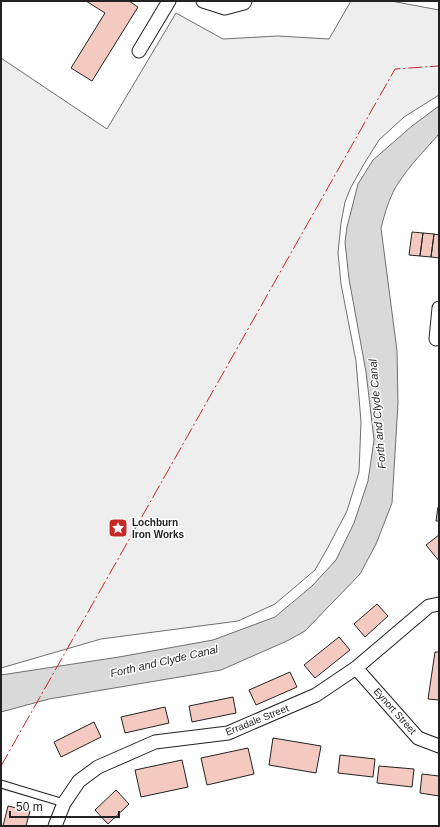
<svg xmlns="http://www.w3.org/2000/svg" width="440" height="827" viewBox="0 0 440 827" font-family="Helvetica,sans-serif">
	<rect width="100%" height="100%" fill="#fff"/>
	<path fill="#eee" stroke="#6f6f6f" d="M 351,1 L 391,1 L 439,10 L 439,95 L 404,117 L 379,140 L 364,164 L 351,187 L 345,202 L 341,223 L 338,253 L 341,284 L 356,361 L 361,422 L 359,472 L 347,511 L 327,549 L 315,570 L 275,604 L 238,621 L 101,639 L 1,668 L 1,58 L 107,129 L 176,13 L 223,39 L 278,36 L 329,39 Z"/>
	<path fill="#d9d9d9" stroke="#6f6f6f" d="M 439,106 L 439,134 C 425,150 409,166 397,185 C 389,198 385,213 381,228 L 397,351 L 398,403 L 392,503 L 376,544 L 360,574 L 305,631 L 287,641 L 221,670 L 49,699 L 1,712 L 1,675 L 119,657 L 213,640 L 275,617 L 312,586 L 336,560 L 354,523 L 368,481 L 374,440 L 366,372 L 349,279 L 345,242 L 347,227 L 358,184 L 373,160 L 412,126 Z"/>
	<path fill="#f3c9c0" stroke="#222" d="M 86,1 L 129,1 L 138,7 L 92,81 L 71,68 L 105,13 Z
		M 412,232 L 423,233 L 420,256 L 409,255 Z
		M 423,233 L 434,234 L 431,257 L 420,256 Z
		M 434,234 L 439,235 L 439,258 L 431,257 Z
		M 438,507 L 439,507 L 439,521 L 436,521 Z
		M 439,535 L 439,561 L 426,545 Z
		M 377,604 L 388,616 L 365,637 L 354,624 Z
		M 339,637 L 350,650 L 315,678 L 304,665 Z
		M 435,652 L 439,652 L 439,700 L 428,699 Z
		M 290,672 L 297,687 L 256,705 L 249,690 Z
		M 233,697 L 236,713 L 192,722 L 189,706 Z
		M 165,707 L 169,723 L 125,733 L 121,717 Z
		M 94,722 L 101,737 L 61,757 L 54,742 Z
		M 273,738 L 321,746 L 316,773 L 269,765 Z
		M 248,748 L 254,774 L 207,785 L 201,758 Z
		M 340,755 L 375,759 L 373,777 L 338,773 Z
		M 182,760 L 188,787 L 141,797 L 135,770 Z
		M 379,766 L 414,769 L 412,787 L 377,783 Z
		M 422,774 L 439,776 L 439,796 L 420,793 Z
		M 116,790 L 129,804 L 108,824 L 95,810 Z
		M 8,806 L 30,811 L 26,826 L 3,826 Z"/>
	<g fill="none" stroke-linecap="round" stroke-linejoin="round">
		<defs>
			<path id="lane" d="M 1,784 L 64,803"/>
			<path id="street" d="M 203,1 L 225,8 L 244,3 L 245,1
				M 139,51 L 169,1
				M 436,339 L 439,308
				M 356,668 L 418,738 L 439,746
				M 55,826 L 64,803 L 79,781 L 98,767 L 155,742 L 228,733 L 316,695 L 356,668 L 429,606 L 439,604"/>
		</defs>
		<use href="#lane" stroke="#222" stroke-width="9"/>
		<use href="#street" stroke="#222" stroke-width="15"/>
		<use href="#lane" stroke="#fff" stroke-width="7"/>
		<use href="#street" stroke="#fff" stroke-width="13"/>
		<path stroke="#c62828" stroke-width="1" stroke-dasharray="14 3 2 3" stroke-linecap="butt" d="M 1,766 L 395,69 L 439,66"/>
	</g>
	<defs>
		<symbol id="sight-square" viewBox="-11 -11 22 22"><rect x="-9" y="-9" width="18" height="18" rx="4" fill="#c62828" stroke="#fff"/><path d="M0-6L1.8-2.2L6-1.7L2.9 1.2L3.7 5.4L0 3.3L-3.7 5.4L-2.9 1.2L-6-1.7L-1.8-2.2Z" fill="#fff"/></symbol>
	</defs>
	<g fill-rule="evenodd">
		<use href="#sight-square" x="107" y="517" width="22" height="22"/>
	</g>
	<g text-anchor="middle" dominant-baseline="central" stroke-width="3" stroke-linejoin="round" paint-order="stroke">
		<g font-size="10" font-weight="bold" fill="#222" stroke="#fff" text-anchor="start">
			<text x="132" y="522">Lochburn<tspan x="132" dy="12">Iron Works</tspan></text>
		</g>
		<g font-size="10" fill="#222" stroke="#fff">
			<text transform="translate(395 711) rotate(48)">Eynort Street</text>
			<text transform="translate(257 720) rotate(-22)">Erradale Street</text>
		</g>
		<g font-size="11" font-style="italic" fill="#222" stroke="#fff">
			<text transform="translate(377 414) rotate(-95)">Forth and Clyde Canal</text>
			<text transform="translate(164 661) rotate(-13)">Forth and Clyde Canal</text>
		</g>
	</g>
	<rect width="440" height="827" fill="none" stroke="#222222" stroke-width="4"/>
	<path d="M10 811v6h109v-6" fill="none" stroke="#222222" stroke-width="2"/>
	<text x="16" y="811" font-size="12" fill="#222222" stroke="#ffffff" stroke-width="3" paint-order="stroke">50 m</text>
</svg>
